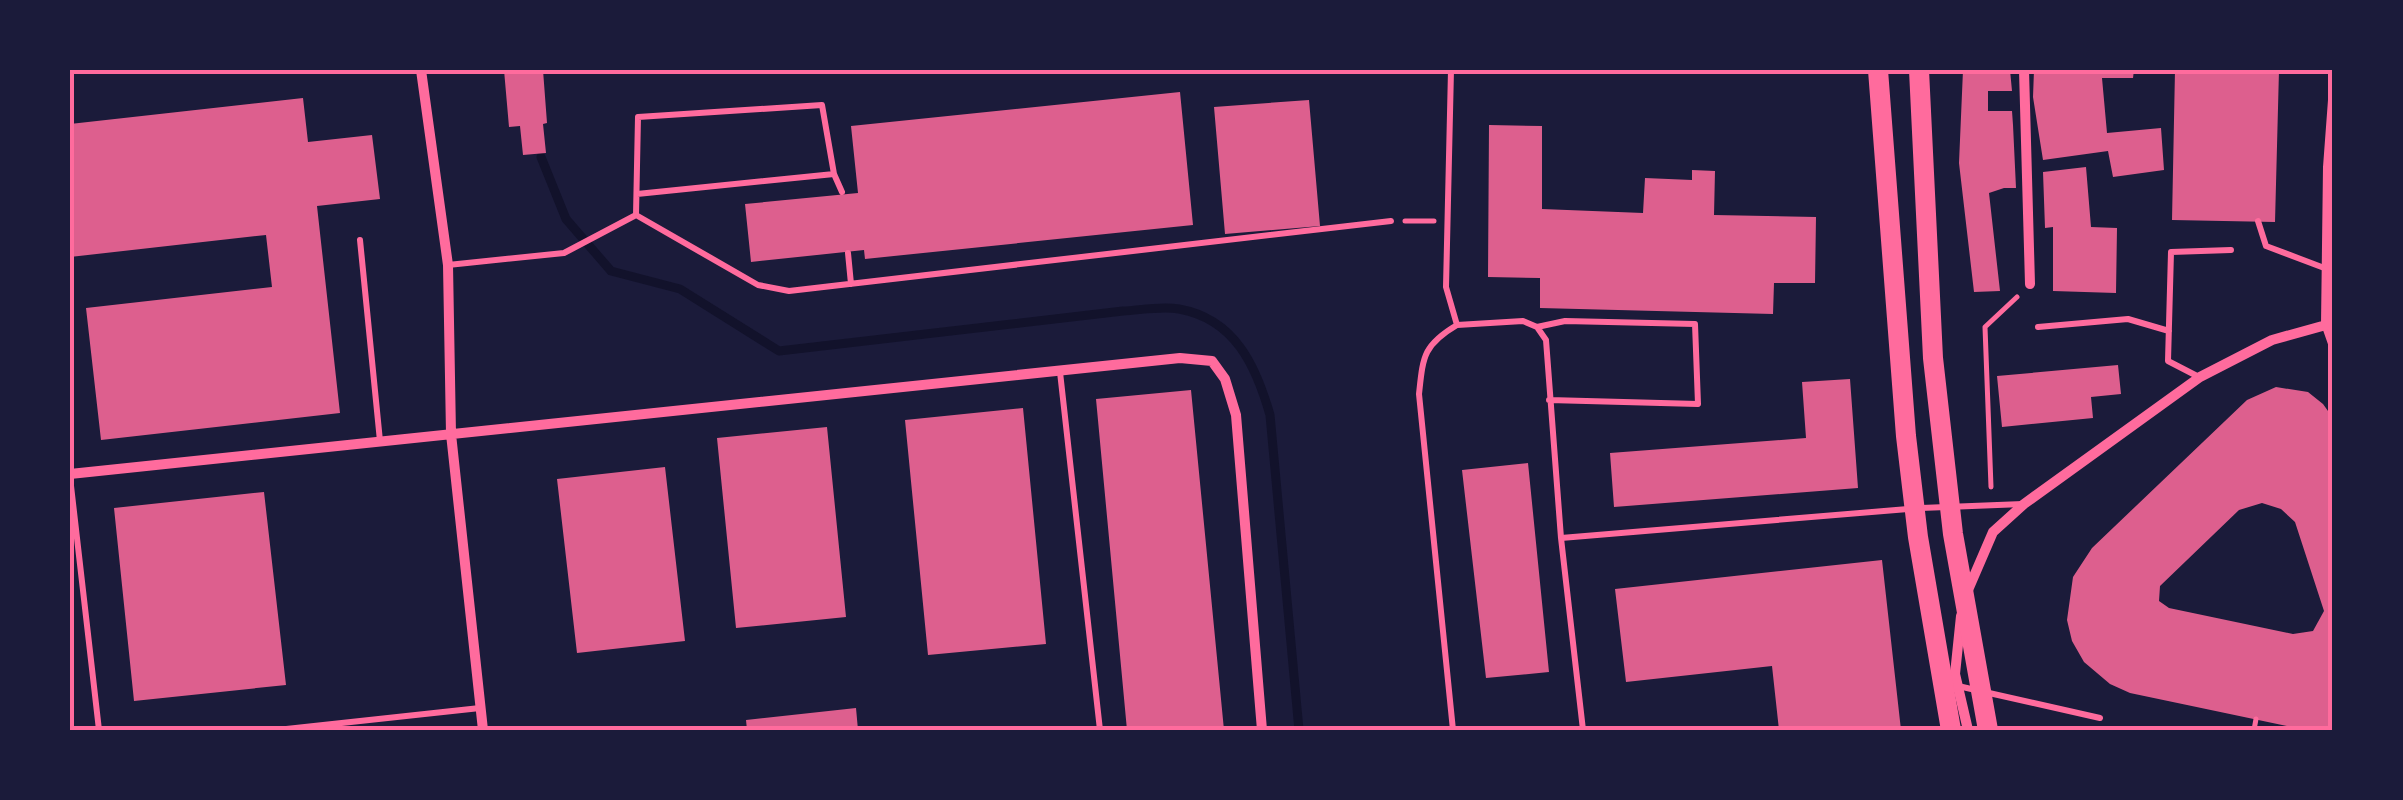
<svg xmlns="http://www.w3.org/2000/svg" width="2403" height="800" viewBox="0 0 2403 800" font-family="'Roboto Condensed',sans-serif">
	<rect width="100%" height="100%" fill="#1b1b3a"/>
	<g fill="none" stroke-linecap="round" stroke-linejoin="round">
		<path stroke="#12122b" stroke-width="9" d="M 541,157 L 566,219 L 611,271 L 680,289 L 779,351 L 1123,311 C 1141,310 1162,306 1179,309 C 1235,319 1256,366 1270,415 L 1299,730"/>
	</g>
	<path fill="#dd5f8e" fill-rule="evenodd" d="M 504,70 L 543,70 L 547,123 L 543,124 L 546,153 L 523,155 L 520,126 L 509,127 Z
		M 1963,70 L 2010,70 L 2012,91 L 1988,91 L 1988,111 L 2012,111 L 2013,125 L 2016,188 L 2004,188 L 1989,193 L 2000,291 L 1974,292 L 1959,163 Z
		M 2034,70 L 2134,70 L 2133,78 L 2102,78 L 2107,133 L 2161,128 L 2164,170 L 2113,177 L 2108,151 L 2043,160 L 2033,97 Z
		M 2175,70 L 2279,70 L 2275,222 L 2172,220 Z
		M 1180,92 L 1193,225 L 865,259 L 864,250 L 751,262 L 745,204 L 858,193 L 851,126 Z
		M 303,98 L 308,142 L 372,135 L 380,199 L 317,206 L 340,413 L 101,440 L 86,308 L 272,287 L 266,235 L 70,257 L 70,124 Z
		M 1309,100 L 1320,226 L 1225,234 L 1214,107 Z
		M 1489,125 L 1542,126 L 1542,209 L 1643,213 L 1645,178 L 1692,180 L 1692,170 L 1715,171 L 1714,215 L 1816,217 L 1815,283 L 1774,283 L 1773,314 L 1540,308 L 1540,278 L 1488,277 Z
		M 2086,167 L 2091,227 L 2117,228 L 2116,293 L 2053,291 L 2053,227 L 2045,228 L 2043,172 Z
		M 2118,365 L 2121,394 L 2091,397 L 2093,418 L 2002,427 L 1997,376 Z
		M 1850,379 L 1858,488 L 1614,507 L 1610,453 L 1806,438 L 1802,382 Z
		M 2276,387 L 2308,392 L 2323,404 L 2333,418 L 2333,730 L 2306,730 L 2130,693 L 2110,684 L 2084,662 L 2072,641 L 2067,620 L 2073,577 L 2092,548 L 2247,400 ZM 2262,503 L 2281,509 L 2295,522 L 2324,611 L 2313,631 L 2293,634 L 2169,608 L 2159,601 L 2160,586 L 2239,510 Z
		M 1191,390 L 1224,730 L 1127,730 L 1096,399 Z
		M 1023,408 L 1046,644 L 928,655 L 905,420 Z
		M 827,427 L 846,617 L 736,628 L 717,438 Z
		M 1528,463 L 1549,672 L 1486,678 L 1462,470 Z
		M 665,467 L 685,641 L 577,653 L 557,479 Z
		M 264,492 L 286,685 L 134,701 L 114,508 Z
		M 1882,560 L 1901,730 L 1779,730 L 1772,666 L 1626,682 L 1615,589 Z
		M 856,708 L 858,730 L 747,730 L 746,720 Z"/>
	<g fill="none" stroke-linecap="round" stroke-linejoin="round">
		<path stroke="#ff6b9d" stroke-width="5" d="M 1405,221 L 1434,221
			M 1991,487 L 1985,327 L 2017,297
			M 2254,730 L 2256,719"/>
		<path stroke="#ff6b9d" stroke-width="6" d="M 1451,70 L 1446,287 L 1457,325 L 1523,321 L 1537,327 L 1546,340 L 1561,538 L 1583,730
			M 637,194 L 834,174
			M 636,215 L 758,285 L 789,291 L 1391,221
			M 636,215 L 638,117 L 822,105 L 834,174 L 842,192
			M 2258,221 L 2266,246 L 2327,269
			M 360,240 L 380,441
			M 848,253 L 851,284
			M 448,265 L 564,253 L 636,215
			M 1537,327 L 1565,321 L 1695,324 L 1698,404 L 1549,400
			M 2038,327 L 2128,319 L 2169,331
			M 1060,372 L 1100,730
			M 2199,377 L 2168,361 L 2171,252 L 2231,250
			M 70,477 L 99,730
			M 1921,508 L 2023,504
			M 1561,538 L 1908,509
			M 1958,686 L 2100,718
			M 277,730 L 480,708
			M 1453,730 L 1419,394 C 1423,357 1423,345 1457,325"/>
		<path stroke="#ff6b9d" stroke-width="9" d="M 2326,325 L 2333,345"/>
		<path stroke="#ff6b9d" stroke-width="10" d="M 421,70 L 448,265 L 451,434 L 483,730
			M 2024,70 L 2030,284
			M 70,474 L 1180,358 L 1212,361 L 1225,379 L 1236,415 L 1262,730
			M 1968,590 L 1993,532 L 2024,504 L 2200,377 L 2272,340 L 2326,325 L 2328,167 L 2333,100
			M 1961,616 L 1955,674 L 1968,730"/>
		<path stroke="#ff6b9d" stroke-width="20" d="M 1878,70 L 1906,436 L 1918,537 L 1951,730
			M 1919,70 L 1933,358 L 1953,534 L 1988,730"/>
	</g>
	<rect width="2403" height="800" fill="none" stroke="#1b1b3a" stroke-width="145"/>
	<rect x="72" y="72" width="2258" height="656" fill="none" stroke="#ff6b9d" stroke-width="4"/>
</svg>
